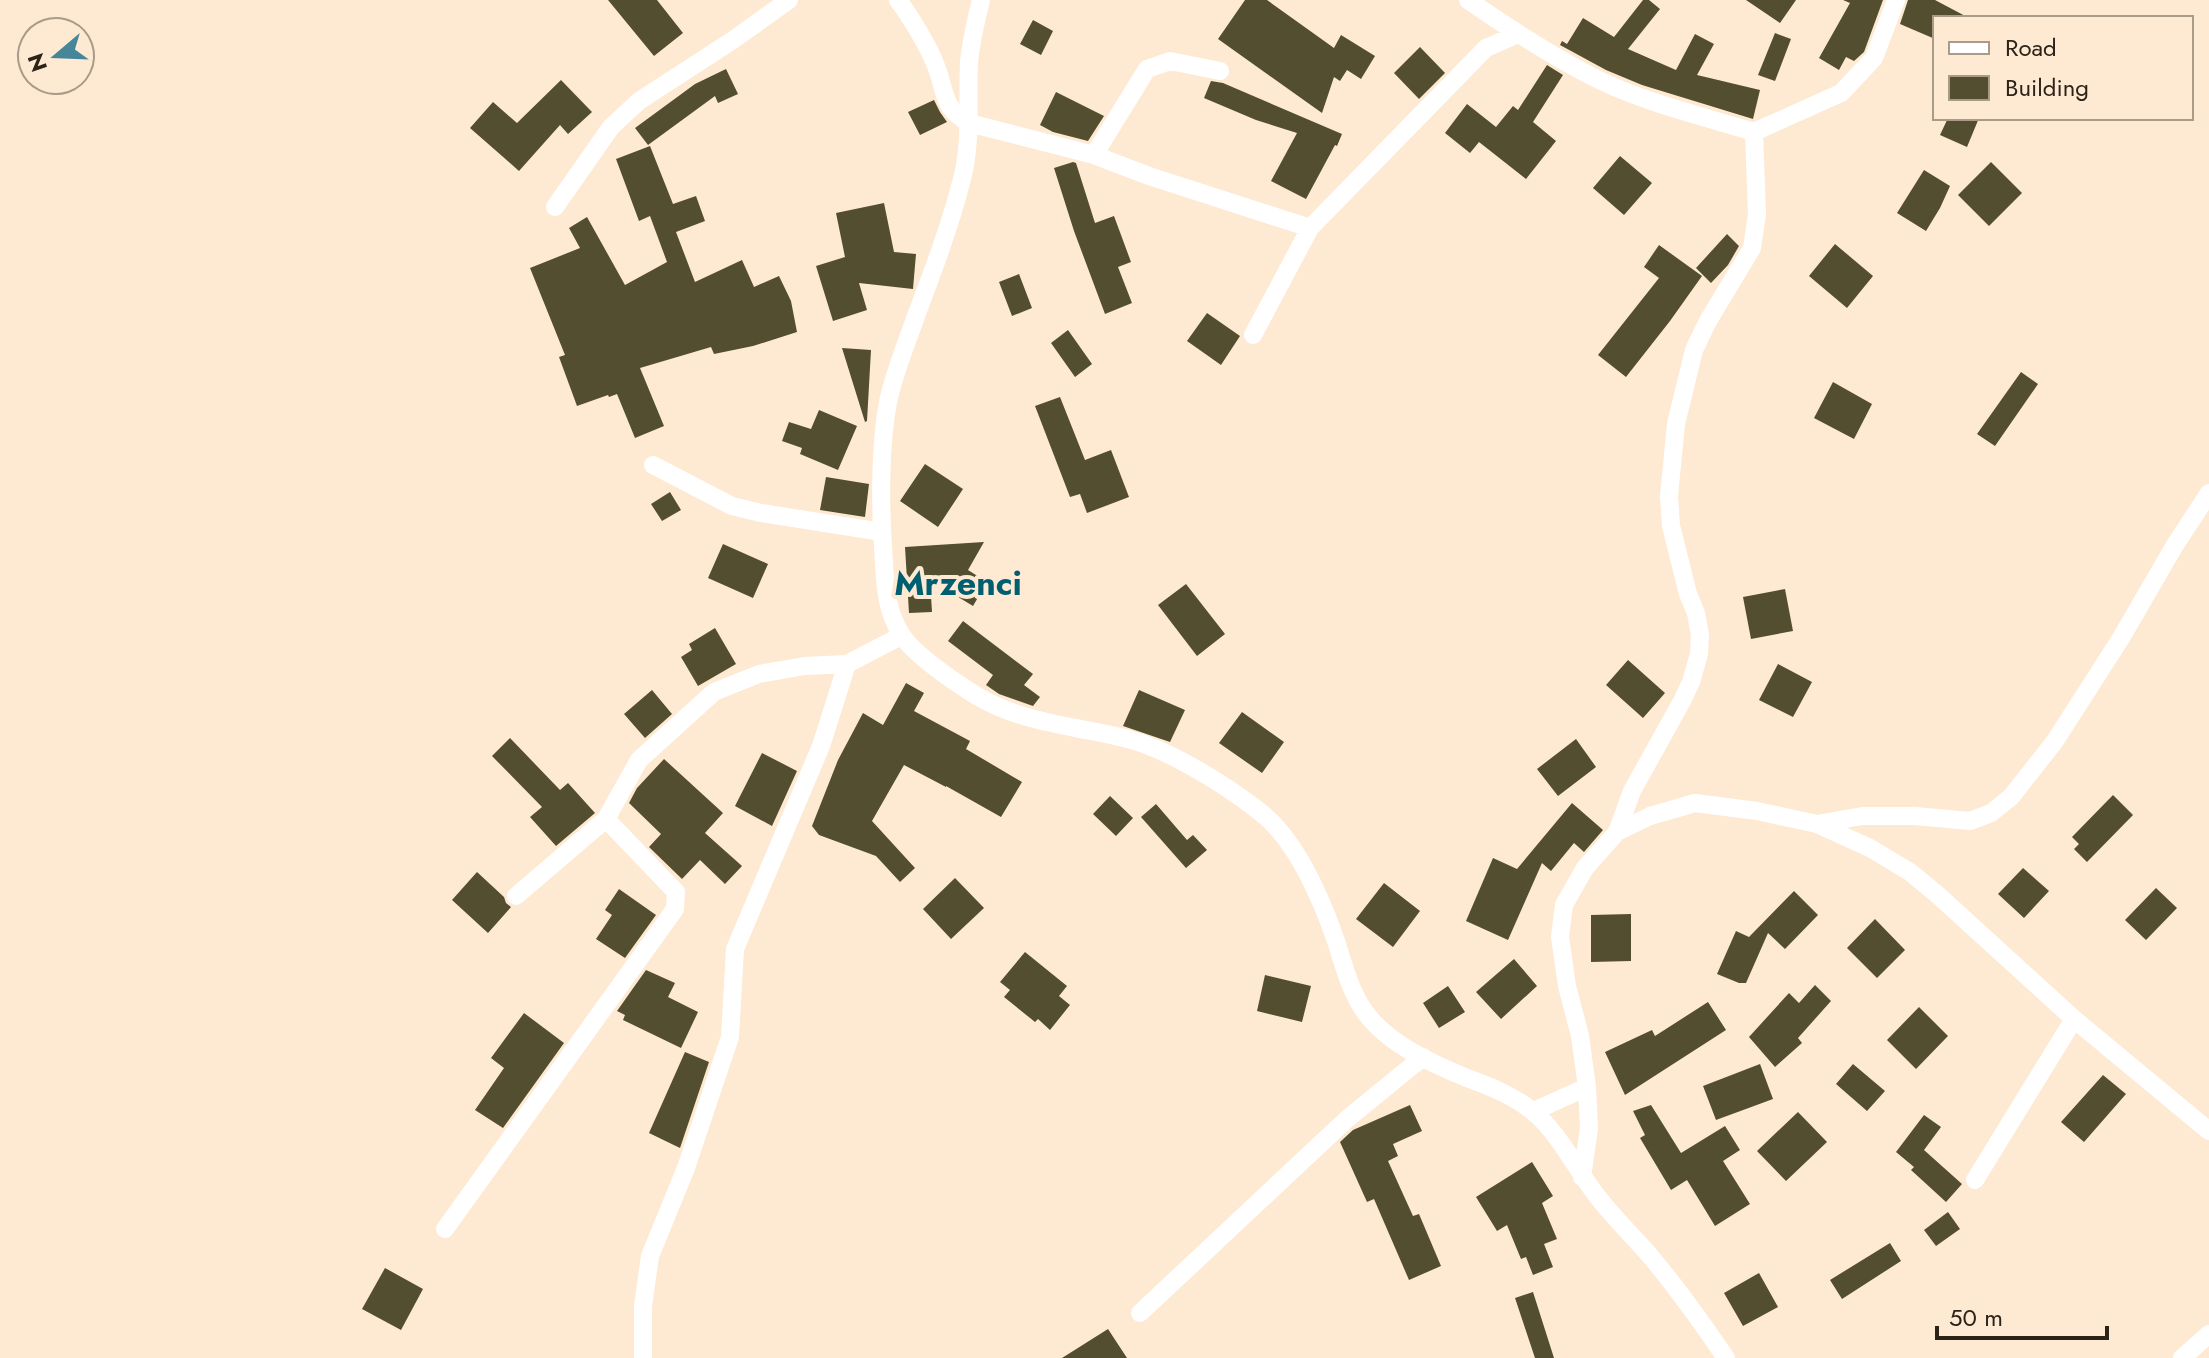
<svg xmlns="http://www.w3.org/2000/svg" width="2209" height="1358" viewBox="0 0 2209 1358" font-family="Jost,sans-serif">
	<rect width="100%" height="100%" fill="#feead3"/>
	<path fill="#524e2f" d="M 608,0 L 657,0 L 683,33 L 654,56 Z
		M 1245,0 L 1267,0 L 1334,48 L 1341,35 L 1375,56 L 1361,79 L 1347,70 L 1340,81 L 1334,77 L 1322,113 L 1218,39 Z
		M 1643,0 L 1649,0 L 1660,9 L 1628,49 L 1676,70 L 1695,34 L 1714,44 L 1697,75 L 1760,90 L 1753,119 L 1642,85 L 1606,70 L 1560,45 L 1562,41 L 1567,44 L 1583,18 L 1614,37 Z
		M 1746,0 L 1796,0 L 1780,23 Z
		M 1843,0 L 1883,0 L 1864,52 L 1854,61 L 1846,57 L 1839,70 L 1819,58 L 1850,3 Z
		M 1908,0 L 1935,0 L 1969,18 L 1935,18 L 1935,39 L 1900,24 Z
		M 1033,20 L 1053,31 L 1041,55 L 1020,44 Z
		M 1775,33 L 1791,39 L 1775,81 L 1758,75 Z
		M 1420,47 L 1445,73 L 1419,99 L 1394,73 Z
		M 1547,65 L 1563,75 L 1533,122 L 1556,141 L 1526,179 L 1479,142 L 1470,153 L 1445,133 L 1467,104 L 1496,127 L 1513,106 L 1518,110 Z
		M 726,69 L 738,94 L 718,103 L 715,96 L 648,145 L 635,128 L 695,84 Z
		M 561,80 L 592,112 L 568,134 L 560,125 L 519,171 L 470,128 L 493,102 L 517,123 Z
		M 1211,81 L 1223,83 L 1342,134 L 1337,146 L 1335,145 L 1306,199 L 1271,181 L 1297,133 L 1256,120 L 1204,98 Z
		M 1056,92 L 1104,116 L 1088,141 L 1053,132 L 1040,125 Z
		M 934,100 L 940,112 L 947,122 L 920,135 L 908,112 Z
		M 1948,118 L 1979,118 L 1967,147 L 1940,135 Z
		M 650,146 L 673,204 L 696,196 L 705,221 L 676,232 L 695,282 L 742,260 L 754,287 L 779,276 L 791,301 L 797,332 L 753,346 L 714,354 L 711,347 L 640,368 L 664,426 L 635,438 L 617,394 L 609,397 L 608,395 L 577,406 L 559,357 L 565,355 L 530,268 L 580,248 L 569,228 L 587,217 L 625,285 L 667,262 L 650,216 L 639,221 L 616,159 Z
		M 1620,156 L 1652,183 L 1624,215 L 1593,188 Z
		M 1073,162 L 1076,163 L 1095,223 L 1114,216 L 1131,262 L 1118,267 L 1132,303 L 1105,314 L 1074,231 L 1054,168 Z
		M 1991,162 L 2022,193 L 1989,226 L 1958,195 Z
		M 1924,170 L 1950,186 L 1940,208 L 1926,231 L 1897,213 Z
		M 884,203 L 894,252 L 916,254 L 913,289 L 859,283 L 867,310 L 833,321 L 816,266 L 845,257 L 836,213 Z
		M 1727,234 L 1739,246 L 1728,265 L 1711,283 L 1696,268 Z
		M 1835,244 L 1873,276 L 1847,308 L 1809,276 Z
		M 1659,245 L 1702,276 L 1670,321 L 1626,377 L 1598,355 L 1659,278 L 1644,267 Z
		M 1019,274 L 1032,308 L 1012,316 L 999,282 Z
		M 1207,313 L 1240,336 L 1221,365 L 1187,341 Z
		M 1068,330 L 1092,364 L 1075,377 L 1051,343 Z
		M 842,348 L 871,350 L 867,421 L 865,422 Z
		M 2021,372 L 2038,384 L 1995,446 L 1977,434 Z
		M 1833,382 L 1872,404 L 1854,439 L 1814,418 Z
		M 1060,397 L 1085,460 L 1111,450 L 1129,497 L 1087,513 L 1080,494 L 1070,497 L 1035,406 Z
		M 819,410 L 857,426 L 838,470 L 800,454 L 802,448 L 782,441 L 789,422 L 811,429 Z
		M 925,464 L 963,489 L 938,527 L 900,501 Z
		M 826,477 L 869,484 L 865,517 L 820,510 Z
		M 670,492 L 681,510 L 662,521 L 651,504 Z
		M 984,542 L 968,570 L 987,582 L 973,606 L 930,580 L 932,612 L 909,613 L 905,547 Z
		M 723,544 L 768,564 L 753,598 L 708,578 Z
		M 1186,584 L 1225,634 L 1197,656 L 1158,605 Z
		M 1785,589 L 1793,631 L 1751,639 L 1743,597 Z
		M 963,621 L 1033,674 L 1024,685 L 1040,697 L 1033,706 L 999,694 L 986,685 L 993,675 L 948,641 Z
		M 715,628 L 736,664 L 698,686 L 681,657 L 692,650 L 689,644 Z
		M 1628,660 L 1665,693 L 1643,718 L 1606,685 Z
		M 1778,664 L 1812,682 L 1793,717 L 1759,700 Z
		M 906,683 L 924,693 L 914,711 L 970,741 L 966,749 L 1022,782 L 1001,817 L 946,786 L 946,787 L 904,765 L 872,821 L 915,868 L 900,882 L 876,856 L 819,835 L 812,826 L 838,760 L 863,713 L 883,725 Z
		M 652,690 L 672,714 L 645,738 L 624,714 Z
		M 1139,690 L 1185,710 L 1170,742 L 1123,726 Z
		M 1242,712 L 1284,742 L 1262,773 L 1219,743 Z
		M 510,738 L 560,790 L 568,783 L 595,813 L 556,846 L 530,817 L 542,807 L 492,756 Z
		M 1576,739 L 1596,767 L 1558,796 L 1537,769 Z
		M 762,753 L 797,771 L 772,826 L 735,806 Z
		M 664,759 L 723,813 L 705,833 L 742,866 L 725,884 L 700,860 L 682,879 L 649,847 L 661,834 L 629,803 L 637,788 Z
		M 2113,795 L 2133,815 L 2087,862 L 2074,849 L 2079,844 L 2072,837 Z
		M 1110,796 L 1133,818 L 1116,836 L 1093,814 Z
		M 1572,803 L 1603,830 L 1584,852 L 1574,843 L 1551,871 L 1542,863 L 1508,940 L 1466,921 L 1493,858 L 1517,869 Z
		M 1156,804 L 1187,840 L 1193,835 L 1207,850 L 1186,868 L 1141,817 Z
		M 2023,868 L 2049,891 L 2024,918 L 1998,894 Z
		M 477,872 L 504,897 L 506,903 L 511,907 L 488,933 L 452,900 Z
		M 955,878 L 984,908 L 951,939 L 923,909 Z
		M 1384,883 L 1420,911 L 1393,947 L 1356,919 Z
		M 2156,888 L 2177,908 L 2146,940 L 2125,920 Z
		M 619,889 L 656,915 L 625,958 L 596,939 L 612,915 L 605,910 Z
		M 1794,891 L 1818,915 L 1785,949 L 1768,933 L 1746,983 L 1739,983 L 1717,974 L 1736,931 L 1749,937 Z
		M 1631,914 L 1631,961 L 1591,962 L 1591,915 Z
		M 1875,919 L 1905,950 L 1877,978 L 1847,948 Z
		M 1025,952 L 1067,986 L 1059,996 L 1070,1005 L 1050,1030 L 1038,1019 L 1035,1022 L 1004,997 L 1010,990 L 1000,982 Z
		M 1514,959 L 1537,986 L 1501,1019 L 1476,992 Z
		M 646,970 L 675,983 L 668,997 L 698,1012 L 681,1048 L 623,1020 L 625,1015 L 617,1011 Z
		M 1265,975 L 1311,986 L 1302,1022 L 1257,1011 Z
		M 1815,985 L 1831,1001 L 1798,1038 L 1802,1043 L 1775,1067 L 1749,1037 L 1789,993 L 1799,1003 Z
		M 1448,986 L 1465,1012 L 1439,1028 L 1423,1003 Z
		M 1708,1002 L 1726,1030 L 1625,1095 L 1605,1052 L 1652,1030 L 1655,1036 Z
		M 1919,1007 L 1948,1036 L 1916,1069 L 1887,1040 Z
		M 524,1013 L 564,1043 L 503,1128 L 475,1110 L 504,1068 L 491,1058 Z
		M 685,1052 L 709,1062 L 680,1148 L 649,1133 Z
		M 1760,1064 L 1773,1099 L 1716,1120 L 1703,1086 Z
		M 1853,1064 L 1885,1091 L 1867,1111 L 1836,1084 Z
		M 2103,1075 L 2126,1094 L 2084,1142 L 2061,1122 Z
		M 1410,1105 L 1422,1131 L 1393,1144 L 1398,1156 L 1388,1161 L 1413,1216 L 1419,1214 L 1441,1266 L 1409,1280 L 1374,1199 L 1367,1202 L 1340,1142 L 1353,1130 Z
		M 1651,1105 L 1681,1153 L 1725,1126 L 1740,1150 L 1723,1161 L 1750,1204 L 1715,1226 L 1687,1180 L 1671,1190 L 1640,1138 L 1645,1135 L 1633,1111 Z
		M 1798,1112 L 1827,1142 L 1786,1181 L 1757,1151 Z
		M 1924,1115 L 1941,1127 L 1924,1150 L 1962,1184 L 1946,1202 L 1911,1170 L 1914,1167 L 1896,1152 Z
		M 1532,1162 L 1553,1196 L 1542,1203 L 1557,1239 L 1544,1244 L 1553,1267 L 1533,1275 L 1526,1257 L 1521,1259 L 1507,1225 L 1497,1231 L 1476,1197 Z
		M 1948,1212 L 1960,1229 L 1936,1246 L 1924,1230 Z
		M 1890,1243 L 1901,1261 L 1842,1299 L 1830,1280 Z
		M 385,1268 L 423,1289 L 401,1330 L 362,1309 Z
		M 1759,1273 L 1778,1307 L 1743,1326 L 1724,1293 Z
		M 1533,1292 L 1554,1358 L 1535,1358 L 1515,1298 Z
		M 1108,1329 L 1127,1358 L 1062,1358 Z"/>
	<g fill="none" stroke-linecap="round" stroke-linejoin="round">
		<path stroke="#fff" stroke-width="18" d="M 898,0 C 910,16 929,47 936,66 C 946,92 942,108 969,123 L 1094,155 L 1149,176 L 1310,228
			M 981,0 C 976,20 971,42 969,62 C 967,101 972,141 962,179 C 950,226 933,271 916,316 C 906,345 894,373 888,402 C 880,445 880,502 883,546 C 885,576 884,608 901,634 C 914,655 956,683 977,696 C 1022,723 1075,726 1124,738 C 1167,748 1224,784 1259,811 C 1296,839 1321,898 1336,941 C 1344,966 1351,995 1368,1016 C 1391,1045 1433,1064 1467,1078 C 1489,1086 1512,1095 1531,1110 C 1559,1132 1575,1168 1597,1196 C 1613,1217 1633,1236 1651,1257 C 1678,1289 1702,1323 1726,1358
			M 1468,0 C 1510,29 1554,58 1601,81 C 1647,103 1705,117 1754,132 L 1757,214 L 1752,248 L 1708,321 L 1694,350 L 1676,424 L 1669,496 L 1671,526 L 1688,594 L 1696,613 L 1700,635 L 1699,654 L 1691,682 L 1682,701 L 1632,791 L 1617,832 L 1585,868 L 1564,905 L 1560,937 L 1567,986 L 1580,1036 L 1587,1087 L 1589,1128 L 1582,1177
			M 1754,132 L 1841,93 L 1874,58 L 1896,0
			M 1094,155 L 1147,69 L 1170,61 L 1220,71
			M 555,207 L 611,127 L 639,101 L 733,40 L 789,0
			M 1253,335 L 1310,228 L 1486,48 L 1518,34
			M 653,465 L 732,506 L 761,513 L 882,532
			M 1817,824 L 1862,816 L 1915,816 L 1970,821 L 1991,813 L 2011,797 L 2055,741 L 2121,638 L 2175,545 L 2209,493
			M 1617,832 L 1650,816 L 1695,803 L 1757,811 L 1817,824 L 1870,848 L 1910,872 L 1939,896 L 2074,1019 L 2209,1131
			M 516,896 L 606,819 L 639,760 L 714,692 L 759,674 L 805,666 L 847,664 L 901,636
			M 1534,1111 L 1587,1087
			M 1975,1180 L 2074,1019
			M 445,1229 L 675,909 L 676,892 L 606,819
			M 1140,1313 L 1347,1119 L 1423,1057
			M 643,1358 L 643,1306 L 650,1256 L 686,1168 L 730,1037 L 735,949 L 821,746 L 847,664
			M 2182,1358 L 2209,1334"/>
	</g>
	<g text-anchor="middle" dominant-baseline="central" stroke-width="8" stroke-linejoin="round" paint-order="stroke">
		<g font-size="34" font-weight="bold" fill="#005e71" stroke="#feead3">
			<text x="958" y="583">Mrzenci</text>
		</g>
	</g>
	<rect x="1933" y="16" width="260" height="104" fill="#feead3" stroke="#aa9a88" stroke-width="2"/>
	<rect x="1949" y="42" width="40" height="12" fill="#ffffff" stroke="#aa9a88" stroke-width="2"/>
	<text x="2005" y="56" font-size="24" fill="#2b2218">Road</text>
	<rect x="1949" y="76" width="40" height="24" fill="#524e2f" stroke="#aa9a88" stroke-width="2"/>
	<text x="2005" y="96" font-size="24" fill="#2b2218">Building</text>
	<g transform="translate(56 56) rotate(251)"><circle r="38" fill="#feead3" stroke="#aa9a88" stroke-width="2"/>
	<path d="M0-6L14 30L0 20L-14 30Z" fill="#458798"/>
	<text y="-12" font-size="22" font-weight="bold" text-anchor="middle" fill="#2b2218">N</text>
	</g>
	<path d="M1937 1326v12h170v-12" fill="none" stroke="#2b2218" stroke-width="4"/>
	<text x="1949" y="1326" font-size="24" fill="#2b2218" stroke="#feead3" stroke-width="6" paint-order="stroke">50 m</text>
</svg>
